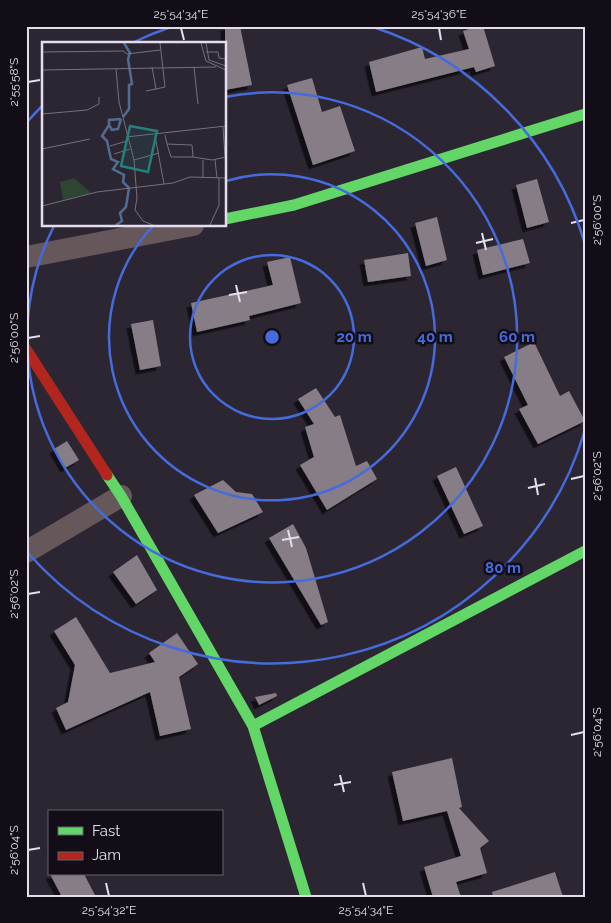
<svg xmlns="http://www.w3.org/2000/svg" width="611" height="923" viewBox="0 0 611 923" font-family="Raleway,sans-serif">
	<defs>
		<filter id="shadow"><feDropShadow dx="-4.5" dy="4.5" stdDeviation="0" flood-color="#0009"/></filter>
	</defs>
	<rect width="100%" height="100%" fill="#2c2633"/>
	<path fill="#877d86" filter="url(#shadow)" d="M 225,26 L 240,26 L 252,85 L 225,90 Z
		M 478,26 L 483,26 L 495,66 L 476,72 L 474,67 L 376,92 L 369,62 L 422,47 L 425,59 L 469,49 L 463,31 Z
		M 312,78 L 322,112 L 340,106 L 355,151 L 313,165 L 287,85 Z
		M 537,179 L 549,222 L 527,228 L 516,185 Z
		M 437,217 L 447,260 L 426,266 L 415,223 Z
		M 523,239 L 530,263 L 483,275 L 477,250 Z
		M 408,253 L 411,276 L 368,282 L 364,260 Z
		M 290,257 L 301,303 L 249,316 L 250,320 L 197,332 L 191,303 L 273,285 L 267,262 Z
		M 153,320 L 161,366 L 140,370 L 131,324 Z
		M 534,342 L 560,396 L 569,391 L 585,421 L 538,444 L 519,409 L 528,405 L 504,357 Z
		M 316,388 L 335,417 L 340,415 L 356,466 L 367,461 L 377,479 L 327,510 L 300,465 L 314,457 L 305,427 L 314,424 L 298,399 Z
		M 67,441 L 79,460 L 65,468 L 54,449 Z
		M 456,467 L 483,526 L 464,534 L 437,476 Z
		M 223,480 L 236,492 L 252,494 L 263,512 L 218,533 L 194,495 Z
		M 293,524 L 306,548 L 328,622 L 321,625 L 269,538 Z
		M 137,555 L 157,590 L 136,604 L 113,572 Z
		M 76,617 L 110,673 L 155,662 L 149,653 L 177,633 L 198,664 L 179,677 L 191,729 L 160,736 L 150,692 L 66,730 L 56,708 L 68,702 L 75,665 L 54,631 Z
		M 276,693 L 277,696 L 259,705 L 255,697 Z
		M 452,758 L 462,807 L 459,808 L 489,841 L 480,848 L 487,873 L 456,882 L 461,897 L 433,897 L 424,867 L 461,856 L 447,811 L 403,821 L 392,772 Z
		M 555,872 L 563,897 L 493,897 L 492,892 Z
		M 50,874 L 84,874 L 96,897 L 62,897 Z"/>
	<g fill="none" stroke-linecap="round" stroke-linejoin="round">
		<path stroke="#65575a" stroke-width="22" d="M 26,257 L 193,225
			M 26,552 L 121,496"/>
		<path stroke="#63d668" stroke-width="11" d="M 225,219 L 294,205 L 585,114
			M 107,475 L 121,496 L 253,726
			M 306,897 L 253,726 L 585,551"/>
		<path stroke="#b3261e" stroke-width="11" d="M 26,349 L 107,475"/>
	</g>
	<path fill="none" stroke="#e4dded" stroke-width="2" d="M 181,28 L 184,40M 439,28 L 441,40M 28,82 L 40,80M 571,223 L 584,220M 482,233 L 486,250M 476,243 L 493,239M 236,285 L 240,302M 229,295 L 247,292M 28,338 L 40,336M 535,478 L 538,495M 571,479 L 584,476M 528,488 L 545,484M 288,530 L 292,547M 282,540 L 299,537M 28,594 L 40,592M 571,735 L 584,732M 340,775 L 344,792M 334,785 L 351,782M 28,850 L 40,848M 106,883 L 109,896M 363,883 L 366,896"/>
	<g fill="none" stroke="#456bdc" stroke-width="2.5">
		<circle cx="272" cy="337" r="82"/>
		<path d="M226 181A163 163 0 1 1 153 226"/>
		<path d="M225 97A245 245 0 1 1 54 226"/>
		<path d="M585 430A326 326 0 0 1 28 553M28 121A326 326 0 0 1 44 104M132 43A326 326 0 0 1 171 27M373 27A326 326 0 0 1 585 244"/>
	</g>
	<g transform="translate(42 42)">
		<rect width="184" height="184" fill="#2c2633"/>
		<path d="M 32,136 L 49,151 L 21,158 L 18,140 Z" fill="#2e4631"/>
		<path fill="none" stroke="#506c92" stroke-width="2.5" d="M 81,75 L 87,67 L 87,43 L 90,42 L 86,17 L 88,11 L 82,1M 67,83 L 67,78 L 79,77M 74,183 L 80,179 L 78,171 L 84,165 L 87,146 L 81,140 L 82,133 L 71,127 L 76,120 L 69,117 L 65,99 L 60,94 L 67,83 L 70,88 L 76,87 L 79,77"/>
		<path fill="none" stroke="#766f7d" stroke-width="1" d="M 159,1 L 164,19 L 184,28M 164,1 L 167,18 L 184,24M 0,10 L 81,9 L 85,12 L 118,8M 164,10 L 176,10 L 177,16 L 184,17M 152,25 L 156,62M 74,27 L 77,60 L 92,118M 0,28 L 174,25M 114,47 L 123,45 L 118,1M 104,49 L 114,47 L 110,25M 0,72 L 45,68 L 57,62 L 57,55M 181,85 L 183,114M 123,93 L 125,102 L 150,103 L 151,115 L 170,118 L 184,115M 113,94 L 122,142M 84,95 L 184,84M 125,102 L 129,115 L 151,115M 68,104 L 85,99M 0,107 L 48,97M 72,112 L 88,107M 161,118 L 161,136M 173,118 L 175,136M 0,164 L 55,150 L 131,141 L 148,135 L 184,136M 111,183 L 101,179 L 93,168 L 95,156 L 92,118 L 117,111M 168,183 L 177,163 L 177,136"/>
		<path fill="#24807b" fill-opacity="0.15" stroke="#24807b" stroke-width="2.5" d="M 88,84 L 115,89 L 106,130 L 79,124 Z"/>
		<rect width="184" height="184" fill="none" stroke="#e4dded" stroke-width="2.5"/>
	</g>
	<circle cx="272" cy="337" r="8" fill="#456bdc" stroke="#120d17" stroke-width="2.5"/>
	<g font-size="15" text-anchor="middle" font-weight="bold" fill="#456bdc" stroke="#120d17" stroke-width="5" stroke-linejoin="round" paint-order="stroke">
		<text x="354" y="342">20 m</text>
		<text x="435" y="342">40 m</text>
		<text x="517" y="342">60 m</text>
		<text x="503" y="573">80 m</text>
	</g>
	<rect width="611" height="923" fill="none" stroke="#120d17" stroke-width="55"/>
	<rect x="48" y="810" width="175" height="65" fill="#120d17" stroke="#66606d"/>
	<rect x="58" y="827" width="25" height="8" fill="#63d668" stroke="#66606d"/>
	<text x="92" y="836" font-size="15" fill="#e4dded">Fast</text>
	<rect x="58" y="852" width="25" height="8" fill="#b3261e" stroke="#66606d"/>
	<text x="92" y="860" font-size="15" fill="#e4dded">Jam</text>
	<rect x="28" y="28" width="556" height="868" fill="none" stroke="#e4dded" stroke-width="2"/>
	<g font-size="12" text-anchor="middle" fill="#e4dded">
		<text x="181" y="18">25°54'34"E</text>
		<text x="439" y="18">25°54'36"E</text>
		<text transform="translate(14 82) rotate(-90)" y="4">2°55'58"S</text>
		<text transform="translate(597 220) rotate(-90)" y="4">2°56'00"S</text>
		<text transform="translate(14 338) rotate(-90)" y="4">2°56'00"S</text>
		<text transform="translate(597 476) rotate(-90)" y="4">2°56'02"S</text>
		<text transform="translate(14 594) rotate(-90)" y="4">2°56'02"S</text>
		<text transform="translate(597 732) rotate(-90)" y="4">2°56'04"S</text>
		<text transform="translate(14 850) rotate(-90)" y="4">2°56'04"S</text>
		<text x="109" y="914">25°54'32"E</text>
		<text x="366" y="914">25°54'34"E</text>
	</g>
</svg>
